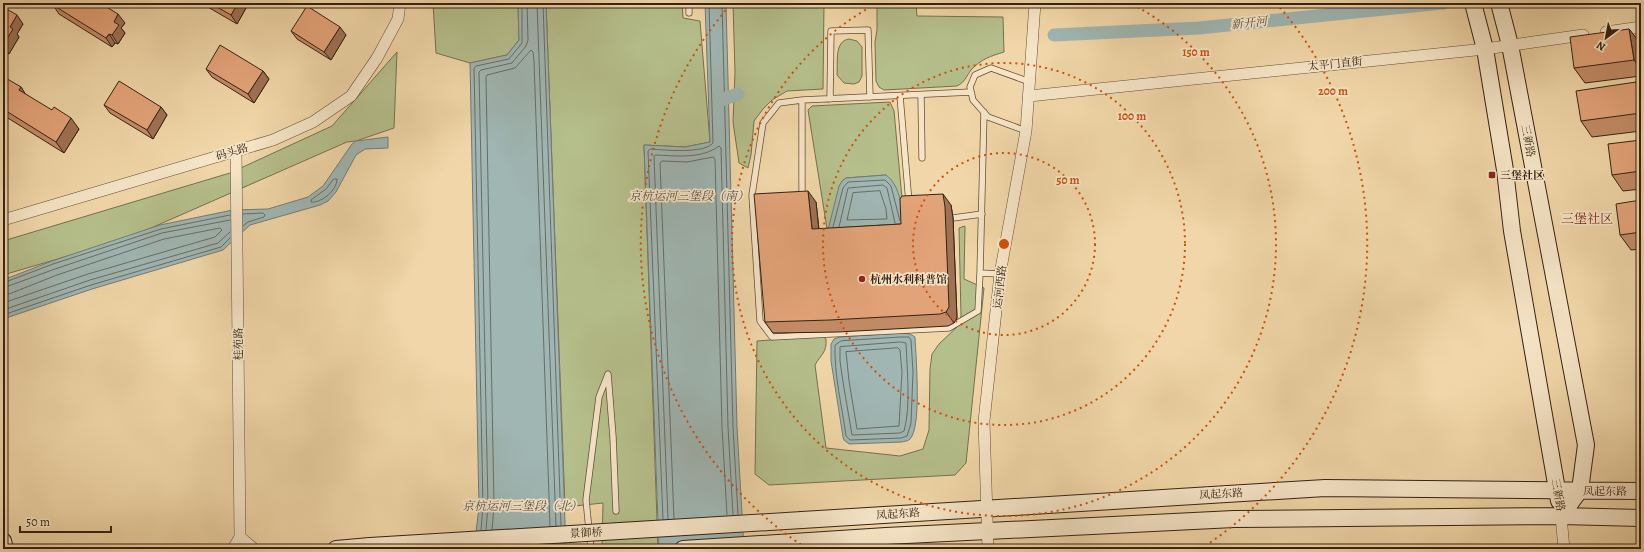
<svg xmlns="http://www.w3.org/2000/svg" width="1644" height="552" viewBox="0 0 1644 552" font-family="Alegreya,'Noto Serif SC',serif">
	<rect width="100%" height="100%" fill="#f0d6a8"/>
	<filter id="stains"><feTurbulence type="fractalNoise" baseFrequency=".005" numOctaves="4"/><feColorMatrix values="0 0 0 0 .2 0 0 0 0 .09 0 0 0 0 .02 0 0 0 .5 -.17"/></filter>
	<radialGradient id="worn" r=".72"><stop offset=".6" stop-color="#630" stop-opacity="0"/><stop offset="1" stop-color="#630" stop-opacity=".3"/></radialGradient>
	<path fill="#b5bf8b" stroke="#767050" d="M 433,3 L 518,3 L 519,40 L 507,55 L 470,63 L 436,53 Z
		M 546,3 L 682,3 L 683,18 L 700,21 L 710,142 L 685,147 L 644,145 L 658,549 L 602,549 L 603,503 L 565,507 Z
		M 733,3 L 824,3 L 823,89 L 787,91 L 772,100 L 763,109 L 754,121 L 751,155 L 748,168 L 739,163 L 733,122 L 735,73 Z
		M 877,3 L 916,3 L 917,16 L 1003,17 L 1004,52 C 991,56 981,59 971,70 C 966,77 965,82 957,86 L 884,90 L 879,87 L 876,81 L 875,42 L 877,30 Z
		M 849,39 L 857,41 L 862,47 L 862,76 L 859,82 L 854,84 L 844,83 L 837,75 C 838,63 834,41 849,39 Z
		M 397,52 L 394,128 L 356,141 L 347,142 L 126,239 L 3,275 L 3,241 L 230,173 L 332,126 Z
		M 890,102 L 894,111 L 905,231 L 886,175 L 846,178 L 842,181 L 828,235 L 808,110 L 812,106 Z
		M 965,226 L 964,279 L 984,288 L 966,463 L 955,475 L 769,485 L 755,474 L 757,341 L 822,336 L 826,339 C 827,353 821,354 815,365 L 826,448 L 900,456 L 923,449 L 929,430 L 930,369 L 932,354 L 939,344 L 958,326 L 961,316 L 959,228 Z"/>
	<path fill="#9fb6b3" stroke="#757b73" d="M 518,3 L 546,3 L 566,549 L 474,549 L 479,507 L 470,63 L 507,55 L 519,40 Z
		M 705,3 L 726,3 L 737,427 L 744,549 L 659,549 L 644,145 L 685,147 L 710,142 Z
		M 388,137 L 388,148 L 365,149 L 356,155 L 336,192 L 328,201 L 320,205 L 250,225 L 223,250 L 92,289 L 3,319 L 3,280 L 52,261 L 160,225 L 233,210 L 268,209 L 308,197 L 323,186 L 352,144 L 356,141 Z
		M 886,175 C 901,185 903,214 905,231 L 828,230 L 839,186 L 842,181 L 846,178 Z
		M 902,333 L 910,334 L 915,337 C 916,358 921,419 912,436 C 910,441 906,441 902,442 L 849,444 L 844,440 L 843,437 L 831,361 L 831,344 L 834,339 L 840,337 Z"/>
	<g fill="none" stroke-linecap="round" stroke-linejoin="round">
		<path stroke="#6a6c64" stroke-width="1" d="M 537,3 L 556,526
			M 543,3 L 561,525
			M 722,3 L 733,427 L 738,515
			M 334,179 L 337,179 C 337,190 322,203 311,202 L 311,200 L 326,189 Z
			M 880,191 L 886,209 L 887,219 L 847,220 L 853,193 Z
			M 243,214 L 263,213 L 265,215 L 264,217 L 248,222 L 243,226
			M 833,227 L 843,188 L 848,182 L 885,180 L 891,186 L 900,221
			M 839,227 L 848,188 L 883,185 L 887,188 L 895,223
			M 3,283 L 53,264 L 161,229 L 230,215
			M 3,288 L 55,269 L 162,233 L 230,220
			M 3,294 L 9,294 L 57,275 L 164,239 L 220,228 L 222,230 L 215,237 L 88,274 L 3,303
			M 3,310 L 90,280 L 218,243 L 230,232
			M 3,315 L 91,285 L 221,247 L 230,238
			M 901,337 L 909,337 L 911,340 L 913,372 L 911,423 L 907,436 L 901,438 L 850,440 L 846,436 C 842,406 834,375 835,345 L 841,341 Z
			M 901,342 L 906,343 C 907,369 911,407 904,431 L 900,433 L 852,435 L 843,382 L 840,361 L 840,347 Z
			M 898,348 L 900,350 L 902,372 L 899,426 L 857,429 L 849,381 L 846,352 Z
			M 663,519 L 648,151 L 650,149 C 664,150 704,154 713,143 L 709,3
			M 668,519 L 654,156 L 656,155 C 676,156 702,159 719,146 L 721,148 L 728,427 L 733,515
			M 674,519 L 660,163 L 662,161 L 687,162 L 713,157 L 715,159 L 722,427 L 727,515
			M 481,530 L 483,506 L 474,68 L 476,66 L 509,59 L 522,43 L 522,3
			M 486,530 L 488,506 L 479,72 L 481,70 L 512,63 L 526,46 L 528,40 L 527,3
			M 492,530 L 494,506 L 486,77 L 487,75 L 515,68 L 531,50 L 533,52 L 534,61 L 550,526"/>
		<path stroke="#9fb6b3" stroke-width="13" d="M 1054,35 L 1199,28 L 1443,3
			M 721,100 L 738,94"/>
		<defs>
			<path id="lane" d="M 689,3 L 689,13
				M 971,92 L 802,100 L 779,103 L 763,123 L 752,195 L 760,321 L 772,337 L 949,328 L 978,311 L 980,273
				M 921,95 L 922,158
				M 900,96 L 909,203
				M 830,99 L 831,31 L 868,30 L 870,97
				M 802,100 L 802,198
				M 984,112 L 980,273 L 1000,274
				M 1026,131 L 988,117 L 973,100 L 970,87 L 975,75 L 991,68 L 1030,82
				M 953,218 L 982,214
				M 591,549 L 586,500 L 599,397 L 608,374 L 613,437 L 616,511"/>
			<path id="street" d="M 1606,32 L 1641,27
				M 1029,96 L 1485,49 L 1583,35
				M 3,220 L 273,140 L 313,122 L 351,96 L 377,58 L 398,19 L 400,3
				M 1561,516 L 1564,549
				M 240,537 L 254,549
				M 233,549 L 240,537 L 236,151
				M 988,549 L 984,421 L 1000,274 L 1026,131 L 1035,3"/>
			<path id="secondary" d="M 1473,3 L 1485,49 L 1505,170 L 1512,231 L 1559,501
				M 1499,3 L 1510,45 L 1586,445 L 1580,490 L 1561,516
				M 802,520 L 1325,488 L 1641,491
				M 3,541 L 5,549
				M 336,549 L 370,546
				M 683,549 L 886,536 L 1234,519 L 1561,516 L 1641,518"/>
		</defs>
		<use href="#lane" stroke="#644f39" stroke-width="7"/>
		<use href="#street" stroke="#644f39" stroke-width="12"/>
		<use href="#secondary" stroke="#362214" stroke-width="18"/>
		<use href="#lane" stroke="#f5e4c6" stroke-width="5.5"/>
		<use href="#street" stroke="#f5e4c6" stroke-width="11"/>
		<use href="#secondary" stroke="#f5e4c6" stroke-width="16"/>
		<defs>
			<path id="secondary-bridge" d="M 370,546 L 802,520"/>
		</defs>
		<use href="#secondary-bridge" stroke="#362214" stroke-width="18" stroke-linecap="butt"/>
		<use href="#secondary-bridge" stroke="#f5e4c6" stroke-width="16"/>
	</g>
	<path fill="#c38c67" stroke="#362214" d="M 201,3 L 245,3 L 244,5 L 246,8 L 237,24 Z
		M 53,5 L 125,23 L 121,28 L 125,33 L 118,44 L 115,43 L 112,47 L 59,14 Z
		M 3,7 L 23,24 L 17,34 L 19,37 L 9,54 L 3,50 Z
		M 1629,29 L 1641,44 L 1641,76 L 1585,83 L 1574,68 Z
		M 291,31 L 346,35 L 331,60 L 297,39 Z
		M 206,69 L 263,71 L 269,79 L 254,103 L 212,77 Z
		M 3,79 L 21,87 L 25,94 L 79,129 L 64,153 L 3,115 Z
		M 1636,82 L 1641,89 L 1641,131 L 1592,137 L 1581,121 Z
		M 104,105 L 161,107 L 167,115 L 153,139 L 110,113 Z
		M 1641,140 L 1641,189 L 1623,191 L 1612,175 Z
		M 1641,200 L 1641,249 L 1631,250 L 1620,235 Z
		M 816,202 L 819,229 L 901,224 L 951,205 L 953,218 L 957,318 L 954,323 L 948,326 L 838,332 L 773,333 L 765,322 Z"/>
	<path fill="#9f7254" stroke="#362214" d="M 238,3 L 245,3 L 244,5 L 246,8 L 237,24 L 231,15 Z
		M 118,14 L 125,23 L 121,28 L 125,33 L 118,44 L 112,35 L 114,22 Z
		M 17,15 L 23,24 L 17,34 L 19,37 L 9,54 L 3,45 L 10,27 Z
		M 340,27 L 346,35 L 331,60 L 324,52 Z
		M 1629,29 L 1641,44 L 1641,70 L 1634,60 Z
		M 109,34 L 115,43 L 112,47 L 106,38 Z
		M 263,71 L 269,79 L 254,103 L 248,94 Z
		M 1636,82 L 1641,89 L 1641,114 L 1641,113 Z
		M 21,87 L 28,98 L 19,90 Z
		M 161,107 L 167,115 L 153,139 L 147,130 Z
		M 71,118 L 79,129 L 64,153 L 56,142 Z
		M 808,191 L 816,202 L 820,241 L 812,229 Z
		M 943,194 L 951,205 L 953,218 L 957,318 L 954,323 L 946,312 Z"/>
	<path fill="#e3a378" stroke="#362214" d="M 54,3 L 100,3 L 118,14 L 114,22 L 119,25 L 112,35 L 109,34 L 106,38 L 53,5 Z
		M 210,3 L 238,3 L 231,15 Z
		M 307,6 L 340,27 L 324,52 L 291,31 Z
		M 3,7 L 17,15 L 10,27 L 13,29 L 3,45 Z
		M 1629,29 L 1634,60 L 1574,68 L 1570,37 Z
		M 220,45 L 263,71 L 248,94 L 206,69 Z
		M 4,77 L 21,87 L 19,90 L 52,110 L 54,107 L 71,118 L 56,142 L 3,109 L 3,79 Z
		M 119,81 L 161,107 L 147,130 L 104,105 Z
		M 1636,82 L 1641,113 L 1581,121 L 1576,91 Z
		M 1641,140 L 1641,171 L 1612,175 L 1608,144 Z
		M 808,191 L 812,229 L 901,224 L 900,199 L 902,196 L 943,194 L 945,207 L 949,307 L 946,312 L 940,314 L 830,320 L 765,322 L 754,194 Z
		M 1641,200 L 1641,232 L 1620,235 L 1616,204 Z"/>
	<g fill="none" stroke="#cd510d" stroke-width="2" stroke-dasharray="2 4">
		<circle cx="1004" cy="244" r="91"/>
		<circle cx="1004" cy="244" r="181"/>
		<path d="M1132 4A272 272 0 1 1 876 4"/>
		<path d="M806 548A363 363 0 0 1 732 3M1276 3A363 363 0 0 1 1202 548"/>
	</g>
	<g fill="#8f2418" stroke="#f5e4c6" stroke-width="1.5">
		<rect x="1488" y="171" width="8" height="8" rx="2"/>
		<circle cx="862" cy="279" r="4"/>
	</g>
	<g text-anchor="middle" dominant-baseline="central" stroke-width="3.5" stroke-linejoin="round" paint-order="stroke">
		<g font-size="11" fill="#362214" stroke="#f5e4c6">
			<text transform="translate(1335 64) rotate(-6)">太平门直街</text>
			<text transform="translate(1528 141) rotate(79)">三新路</text>
			<text transform="translate(232 152) rotate(-16)">码头路</text>
			<text transform="translate(1000 287) rotate(-83)">运河西路</text>
			<text transform="translate(238 344) rotate(-90)">桂苑路</text>
			<text x="1605" y="491">凤起东路</text>
			<text transform="translate(1221 494) rotate(-3)">凤起东路</text>
			<text transform="translate(1558 495) rotate(80)">三新路</text>
			<text transform="translate(898 514) rotate(-4)">凤起东路</text>
			<text transform="translate(586 533) rotate(-3)">景御桥</text>
		</g>
		<g font-size="11" font-weight="bold" fill="#362214" stroke="#f5e4c6" text-anchor="start">
			<text x="1500" y="175">三堡社区</text>
			<text x="870" y="279">杭州水利科普馆</text>
		</g>
		<g font-size="12" font-style="italic" fill="#564e44" stroke="#f5e4c6">
			<text transform="translate(1249 23) rotate(-6)">新开河</text>
			<text x="689" y="196">京杭运河三堡段（南）</text>
			<text x="522" y="506">京杭运河三堡段（北）</text>
		</g>
		<g font-size="13" fill="#7a1f14" stroke="#f5e4c6">
			<text x="1587" y="218">三堡社区</text>
		</g>
	</g>
	<circle cx="1004" cy="244" r="6" fill="#cd510d" stroke="#f5e4c6" stroke-width="2"/>
	<g font-size="12" text-anchor="middle" font-weight="bold" fill="#cd510d" stroke="#f5e4c6" stroke-width="3.5" stroke-linejoin="round" paint-order="stroke">
		<text x="1196" y="56">150 m</text>
		<text x="1333" y="95">200 m</text>
		<text x="1132" y="120">100 m</text>
		<text x="1068" y="184">50 m</text>
	</g>
	<rect width="1644" height="552" fill="none" stroke="#f0d6a8" stroke-width="16"/>
	<rect x="4" y="4" width="1636" height="544" fill="none" stroke="#362214" stroke-width="2"/>
	<rect x="8" y="8" width="1628" height="536" fill="none" stroke="#362214"/>
	<g transform="translate(1606 38) rotate(212)" stroke="#f5e4c6" stroke-width="3" paint-order="stroke">
	<path d="M0-3L7 15L0 10L-7 15Z" fill="#362214"/>
	<text y="-6" font-size="11" font-weight="bold" text-anchor="middle" fill="#362214">N</text>
	</g>
	<path d="M20 526v6h91v-6" fill="none" stroke="#362214" stroke-width="2"/>
	<text x="26" y="526" font-size="12" fill="#362214" stroke="#f5e4c6" stroke-width="3" paint-order="stroke">50 m</text>
	<rect width="100%" height="100%" filter="url(#stains)"/>
	<rect width="100%" height="100%" fill="url(#worn)"/>
</svg>
